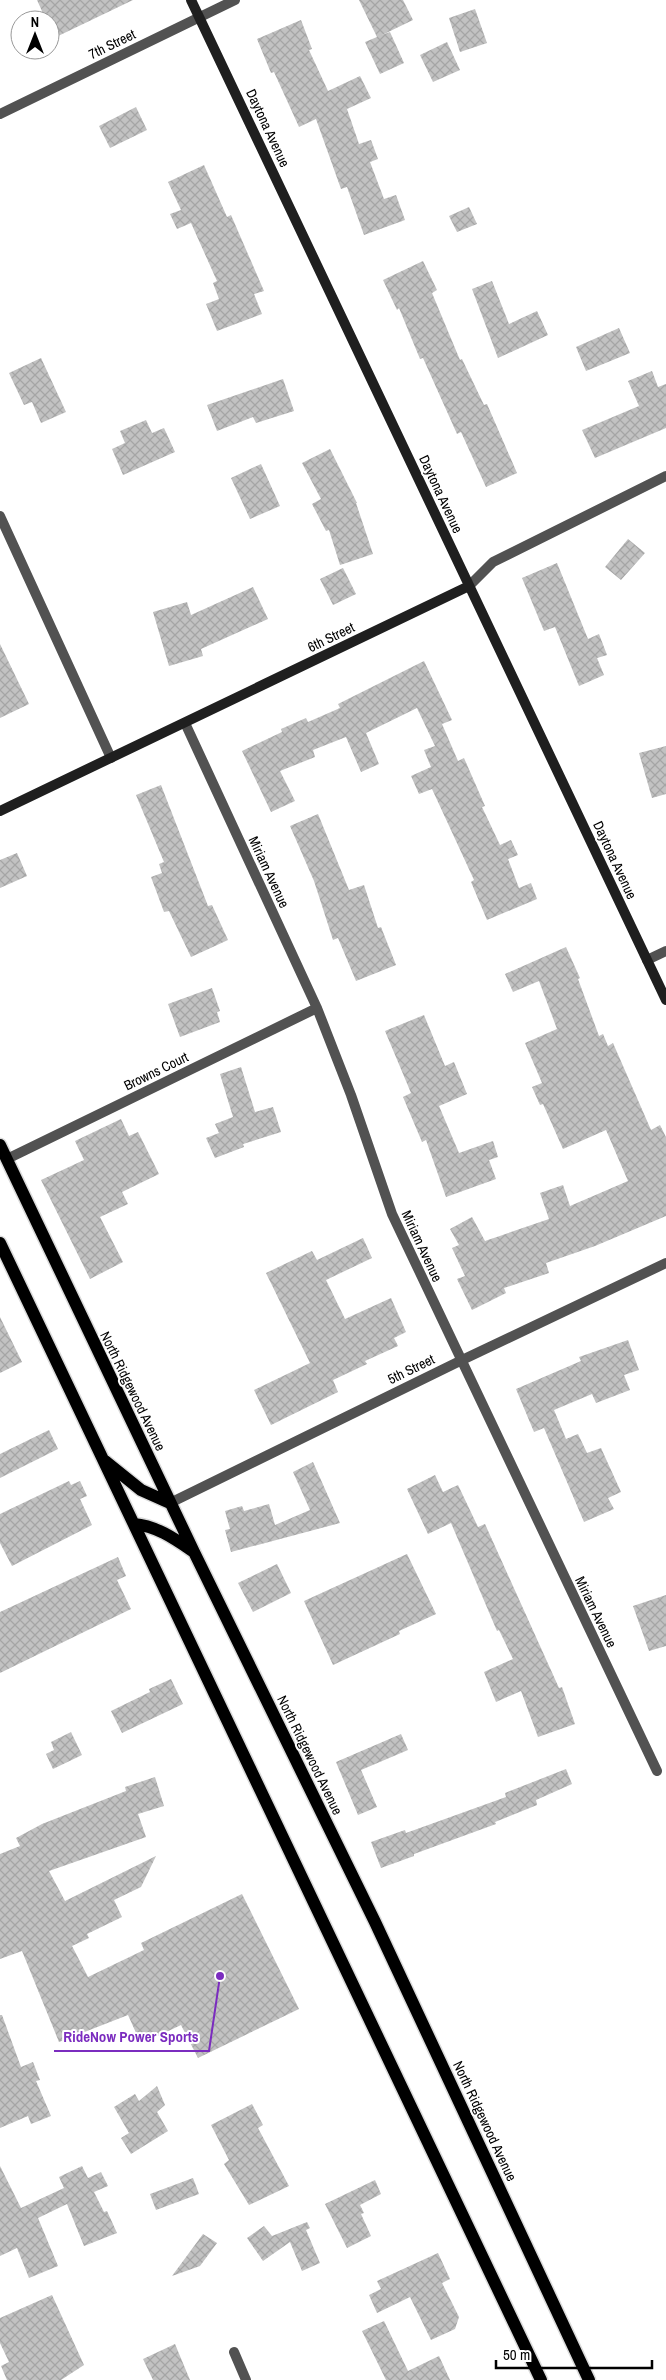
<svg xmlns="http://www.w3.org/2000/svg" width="666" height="2380" viewBox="0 0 666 2380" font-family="'Archivo Narrow',sans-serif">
	<defs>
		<pattern id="building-cross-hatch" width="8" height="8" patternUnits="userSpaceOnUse" patternTransform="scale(1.25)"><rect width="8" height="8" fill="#c2c2c2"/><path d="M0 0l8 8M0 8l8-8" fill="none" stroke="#a5a5a5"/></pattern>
	</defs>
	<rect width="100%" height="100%" fill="#fff"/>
	<path fill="url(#building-cross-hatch)" d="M 37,0 L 133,0 L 54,38 L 50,29 L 50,20 L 46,20 Z
		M 359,0 L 403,0 L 413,20 L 382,35 L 390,32 L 404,63 L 380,74 L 365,42 L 377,37 Z
		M 475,9 L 487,43 L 460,52 L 449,18 Z
		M 301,20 L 312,49 L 309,50 L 328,91 L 360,76 L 371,98 L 347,109 L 359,144 L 371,140 L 378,159 L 370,162 L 384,199 L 396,195 L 405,220 L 364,235 L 347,187 L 341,189 L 316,119 L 299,127 L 274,72 L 271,73 L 257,39 Z
		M 447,42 L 460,70 L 433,82 L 420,55 Z
		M 136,107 L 147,130 L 110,148 L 99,126 Z
		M 204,165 L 227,217 L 231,215 L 264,291 L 254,294 L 262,314 L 217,331 L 206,304 L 219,299 L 213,283 L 217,281 L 191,223 L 177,229 L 170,214 L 181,210 L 168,182 Z
		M 469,207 L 477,224 L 457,232 L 449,216 Z
		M 423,261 L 437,290 L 432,293 L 460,360 L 462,359 L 484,405 L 487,404 L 517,473 L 486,487 L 461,432 L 457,434 L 423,358 L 420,359 L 399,308 L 397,310 L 383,280 Z
		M 492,281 L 509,324 L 537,311 L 548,335 L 498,358 L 472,289 Z
		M 619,328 L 630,353 L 586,371 L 576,347 Z
		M 41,358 L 66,412 L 41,423 L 32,402 L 24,405 L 9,373 Z
		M 652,371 L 658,387 L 666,384 L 666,428 L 595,458 L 582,430 L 639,406 L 628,381 Z
		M 283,379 L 294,411 L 256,423 L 253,417 L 217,431 L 207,405 Z
		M 146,420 L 152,433 L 164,428 L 175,452 L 123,475 L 112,449 L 125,443 L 120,431 Z
		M 330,449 L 357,503 L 356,503 L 373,554 L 340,565 L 329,530 L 326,531 L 312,504 L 321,499 L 302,463 Z
		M 261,464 L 280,506 L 250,519 L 231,478 Z
		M 628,539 L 645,553 L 621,580 L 605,567 Z
		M 557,563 L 588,639 L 599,634 L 607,655 L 597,658 L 604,675 L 579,686 L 555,627 L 544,631 L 522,578 Z
		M 343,568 L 356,594 L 333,605 L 320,579 Z
		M 253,587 L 268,619 L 201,649 L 203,656 L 169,666 L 153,612 L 187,602 L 191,615 Z
		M 0,644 L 29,704 L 0,718 Z
		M 424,661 L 452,720 L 442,724 L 458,761 L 464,758 L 485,806 L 482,807 L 500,845 L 511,840 L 518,855 L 508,859 L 519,888 L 531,883 L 537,899 L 487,920 L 471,882 L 474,880 L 432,789 L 419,794 L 411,776 L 431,767 L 424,750 L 435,746 L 417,708 L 366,733 L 379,764 L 361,772 L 346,737 L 313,750 L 315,757 L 280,771 L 295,801 L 271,812 L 242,751 L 282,732 L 281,729 L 306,718 L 308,722 L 340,708 L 338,704 Z
		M 666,746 L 666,794 L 652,798 L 639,753 Z
		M 161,785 L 208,906 L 212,905 L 228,940 L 191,957 L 169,911 L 164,912 L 151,877 L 162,873 L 159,864 L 164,862 L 136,795 Z
		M 318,814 L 349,890 L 364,885 L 378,928 L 381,927 L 396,965 L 356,981 L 338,938 L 333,940 L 314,881 L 290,826 Z
		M 17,853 L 27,876 L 0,888 L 0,860 Z
		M 566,947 L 580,978 L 578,979 L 599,1036 L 603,1034 L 608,1046 L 613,1043 L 651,1130 L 660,1125 L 666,1137 L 666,1216 L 595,1246 L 546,1263 L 549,1273 L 504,1288 L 506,1293 L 472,1310 L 457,1279 L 465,1276 L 452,1248 L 459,1245 L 450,1229 L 472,1217 L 485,1241 L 549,1219 L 540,1193 L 563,1185 L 570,1206 L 628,1181 L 606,1130 L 563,1149 L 543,1104 L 540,1105 L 532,1087 L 542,1083 L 525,1043 L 557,1029 L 539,981 L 513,992 L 505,974 Z
		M 212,988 L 220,1011 L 217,1012 L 220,1022 L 180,1037 L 168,1004 Z
		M 424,1015 L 445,1066 L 454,1062 L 467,1094 L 439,1106 L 459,1153 L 493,1141 L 498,1157 L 489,1160 L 496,1179 L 446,1197 L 426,1140 L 422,1142 L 403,1097 L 411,1093 L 385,1031 Z
		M 241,1067 L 255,1112 L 273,1107 L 281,1132 L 243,1144 L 244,1147 L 215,1158 L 206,1138 L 219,1133 L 215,1124 L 233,1117 L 220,1074 Z
		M 121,1119 L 129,1136 L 138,1132 L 159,1174 L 122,1192 L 128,1204 L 100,1217 L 123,1262 L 90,1279 L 41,1180 L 84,1160 L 75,1141 Z
		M 363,1238 L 372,1258 L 326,1280 L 345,1319 L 391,1298 L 406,1332 L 394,1338 L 398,1346 L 365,1361 L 367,1364 L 333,1380 L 338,1392 L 271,1425 L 254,1390 L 310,1363 L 266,1273 L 312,1251 L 317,1260 Z
		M 0,1317 L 22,1362 L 0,1373 Z
		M 628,1340 L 639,1370 L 624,1375 L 630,1390 L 596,1403 L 592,1394 L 554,1410 L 566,1439 L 578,1434 L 587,1453 L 601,1448 L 621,1492 L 608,1498 L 614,1509 L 584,1522 L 544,1428 L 534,1432 L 516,1389 L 581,1361 L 579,1357 Z
		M 49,1430 L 58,1449 L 0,1478 L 0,1454 Z
		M 313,1462 L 340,1523 L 231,1552 L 225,1530 L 230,1529 L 225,1511 L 242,1506 L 244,1511 L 269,1504 L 275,1525 L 310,1510 L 293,1472 Z
		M 435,1475 L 443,1492 L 458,1485 L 478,1527 L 485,1524 L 559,1688 L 562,1687 L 575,1724 L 538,1737 L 521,1691 L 496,1702 L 484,1672 L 513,1659 L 499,1630 L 497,1631 L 451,1523 L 428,1534 L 407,1489 Z
		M 69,1481 L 71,1485 L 80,1481 L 87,1496 L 80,1499 L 92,1525 L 12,1566 L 0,1543 L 0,1514 Z
		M 407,1554 L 436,1614 L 399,1631 L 400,1634 L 333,1665 L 304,1601 Z
		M 118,1557 L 126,1576 L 117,1580 L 131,1609 L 0,1673 L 0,1612 Z
		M 277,1564 L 291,1593 L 253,1612 L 238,1583 Z
		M 666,1595 L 666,1646 L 649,1651 L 633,1606 Z
		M 171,1679 L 183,1704 L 122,1733 L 111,1711 L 150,1692 L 149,1689 Z
		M 71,1732 L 82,1755 L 53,1769 L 46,1754 L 54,1750 L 51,1742 Z
		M 401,1734 L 408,1750 L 361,1770 L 377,1807 L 358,1815 L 336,1762 Z
		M 566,1769 L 572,1784 L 536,1800 L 537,1805 L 495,1822 L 496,1824 L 414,1854 L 414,1856 L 381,1868 L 371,1842 L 405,1830 L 406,1833 L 506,1797 L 505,1793 Z
		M 155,1777 L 164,1806 L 138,1814 L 146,1837 L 49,1871 L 65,1901 L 156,1856 L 141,1887 L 114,1900 L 122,1917 L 87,1934 L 89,1938 L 72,1946 L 88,1977 L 144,1950 L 141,1943 L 242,1894 L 299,2009 L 198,2058 L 181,2025 L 141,2044 L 128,2015 L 59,2042 L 22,1951 L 0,1959 L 0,1854 L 20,1846 L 16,1838 L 42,1824 L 126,1791 L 125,1787 Z
		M 0,2015 L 2,2015 L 21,2067 L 33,2062 L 40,2080 L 36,2081 L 51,2116 L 31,2124 L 28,2116 L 0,2128 Z
		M 157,2086 L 165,2105 L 157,2112 L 168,2131 L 131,2154 L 121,2138 L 129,2133 L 114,2107 L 135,2094 L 139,2101 Z
		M 252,2104 L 263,2125 L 258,2128 L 289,2186 L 249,2205 L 224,2164 L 229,2160 L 211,2125 Z
		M 0,2166 L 21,2208 L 64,2188 L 59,2177 L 82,2166 L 88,2178 L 101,2172 L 108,2186 L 94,2192 L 104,2212 L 107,2211 L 117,2233 L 84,2246 L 67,2204 L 38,2218 L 58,2266 L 29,2278 L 17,2248 L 0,2256 Z
		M 193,2178 L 199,2194 L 156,2210 L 150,2194 Z
		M 375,2180 L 381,2194 L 360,2205 L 364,2213 L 361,2214 L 371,2236 L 347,2248 L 325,2204 Z
		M 307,2222 L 310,2228 L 306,2230 L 320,2263 L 302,2271 L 290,2242 L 263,2261 L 247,2238 L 264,2226 L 272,2236 Z
		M 203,2234 L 217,2243 L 200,2266 L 172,2276 Z
		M 438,2253 L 450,2279 L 442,2283 L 459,2317 L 455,2329 L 431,2340 L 410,2297 L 377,2313 L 369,2295 L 381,2289 L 377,2281 Z
		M 52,2295 L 84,2365 L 61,2380 L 7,2380 L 1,2366 L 9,2362 L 0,2343 L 0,2318 Z
		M 384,2321 L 408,2371 L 439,2356 L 450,2380 L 386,2380 L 362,2331 Z
		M 175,2344 L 190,2380 L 153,2380 L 143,2359 Z"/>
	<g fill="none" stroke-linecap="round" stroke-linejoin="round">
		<defs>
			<path id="primary" d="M 0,1145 L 194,1552 L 375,1922 L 589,2380
				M 0,1243 L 541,2380
				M 105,1461 L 141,1490 L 170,1503
				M 134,1524 C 157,1526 175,1539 194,1552"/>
		</defs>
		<use href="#primary" stroke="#dbdbdb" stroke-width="15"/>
		<path stroke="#525252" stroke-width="10" d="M 0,114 L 235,0
			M 0,516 L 111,758
			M 469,586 L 493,562 L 666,476
			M 185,723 L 317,1008 L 351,1095 L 392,1214 L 657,1771
			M 647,960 L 666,951
			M 7,1159 L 317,1008
			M 170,1503 L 460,1361 L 666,1263
			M 234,2352 L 246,2380"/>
		<path stroke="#1f1f1f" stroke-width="10" d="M 191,0 L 666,1000
			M 0,811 L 469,586"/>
		<use href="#primary" stroke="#000" stroke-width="12"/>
	</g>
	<g text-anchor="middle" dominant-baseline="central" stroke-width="4" stroke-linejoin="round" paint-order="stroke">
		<g font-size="14" fill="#000" stroke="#fff">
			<text transform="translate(112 44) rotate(-26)">7th Street</text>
			<text transform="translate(268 128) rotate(65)">Daytona Avenue</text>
			<text transform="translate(441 494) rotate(65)">Daytona Avenue</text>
			<text transform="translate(331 637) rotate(-26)">6th Street</text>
			<text transform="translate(615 860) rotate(65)">Daytona Avenue</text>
			<text transform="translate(269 872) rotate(65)">Miriam Avenue</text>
			<text transform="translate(156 1071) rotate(-26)">Browns Court</text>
			<text transform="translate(422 1246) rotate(65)">Miriam Avenue</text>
			<text transform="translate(411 1369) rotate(-26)">5th Street</text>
			<text transform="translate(133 1391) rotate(64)">North Ridgewood Avenue</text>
			<text transform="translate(596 1612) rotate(64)">Miriam Avenue</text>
			<text transform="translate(310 1755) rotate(64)">North Ridgewood Avenue</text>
			<text transform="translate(485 2121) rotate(65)">North Ridgewood Avenue</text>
		</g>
	</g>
	<path fill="none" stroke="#7b2cbf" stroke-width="2" d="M220 1976L209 2051H54"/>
	<circle fill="#7b2cbf" stroke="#fff" stroke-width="2" cx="220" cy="1976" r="5"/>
	<g font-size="15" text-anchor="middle" font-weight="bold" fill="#7b2cbf" stroke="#fff" stroke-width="4" stroke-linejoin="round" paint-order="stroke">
		<text x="131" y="2042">RideNow Power Sports</text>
	</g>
	<g transform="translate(35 35)"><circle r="24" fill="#ffffff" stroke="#999999"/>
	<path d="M0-4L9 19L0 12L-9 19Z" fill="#000000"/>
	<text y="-8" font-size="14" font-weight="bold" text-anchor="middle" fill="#000000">N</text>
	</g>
	<path d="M496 2360v8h156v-8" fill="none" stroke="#000000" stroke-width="2.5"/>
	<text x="503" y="2360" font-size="15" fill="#000000" stroke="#ffffff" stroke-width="4" paint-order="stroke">50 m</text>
</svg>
